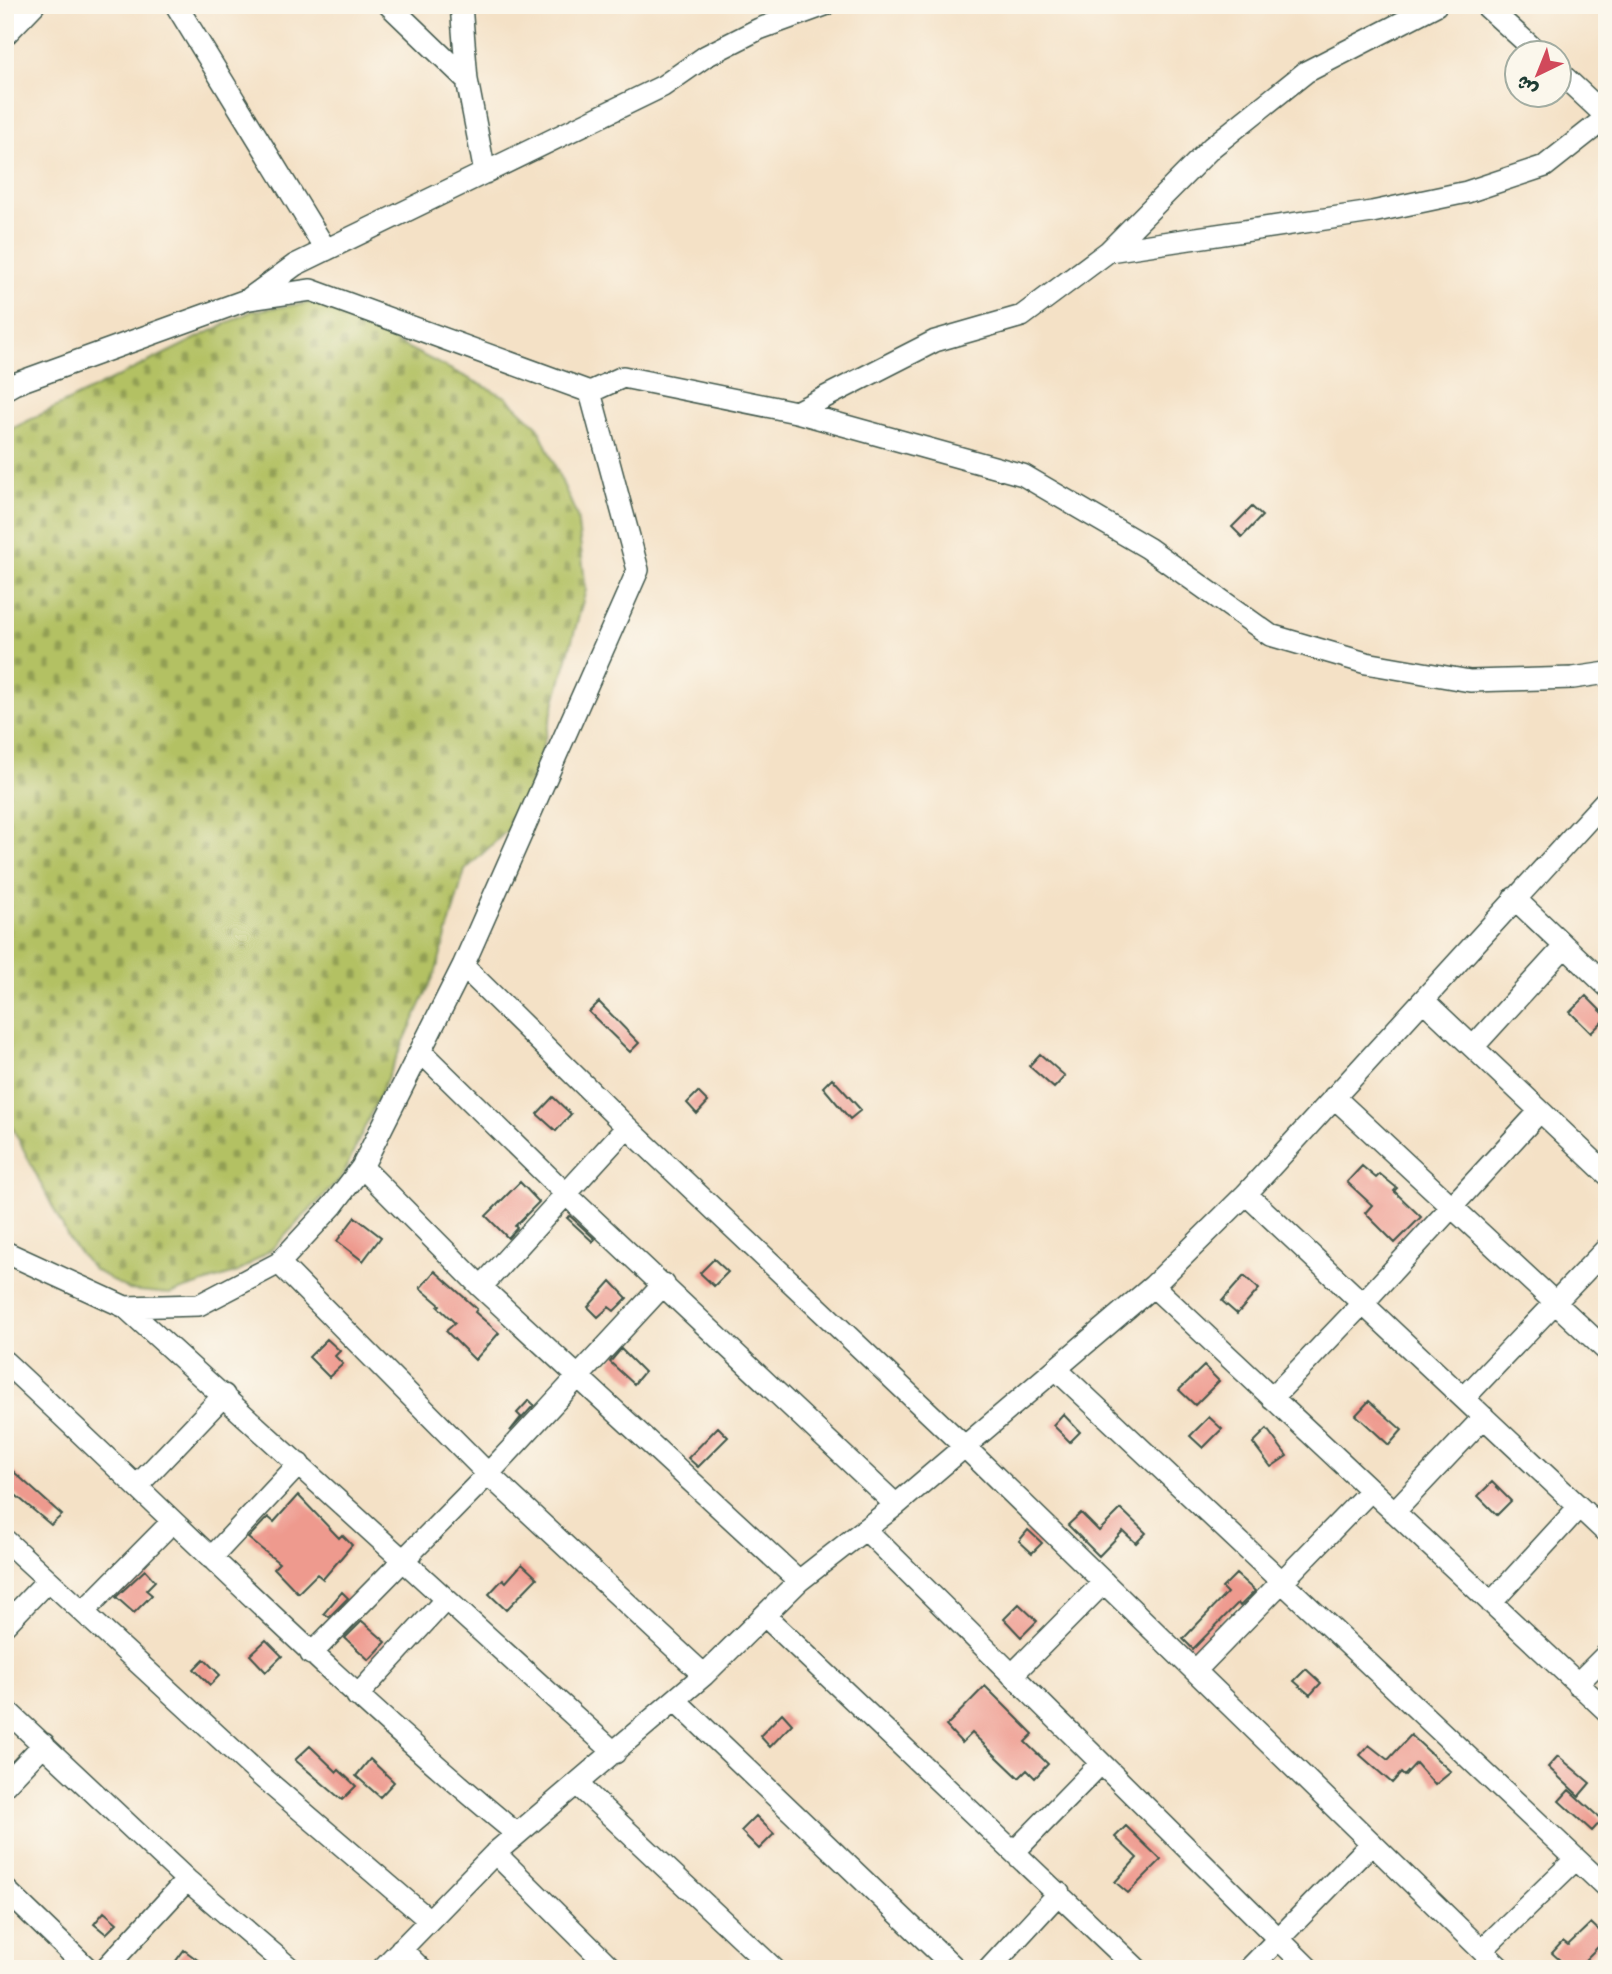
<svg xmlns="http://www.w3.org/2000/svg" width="1612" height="1974" viewBox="0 0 1612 1974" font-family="'Indie Flower','Playpen Sans Arabic',sans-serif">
	<defs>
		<pattern id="cemetery-stones" width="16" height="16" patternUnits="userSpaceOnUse" patternTransform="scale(1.75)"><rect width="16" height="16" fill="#b3c163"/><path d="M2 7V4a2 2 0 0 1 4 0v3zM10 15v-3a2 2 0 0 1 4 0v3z" fill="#919e52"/></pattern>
	</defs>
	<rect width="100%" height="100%" fill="#fbf7ec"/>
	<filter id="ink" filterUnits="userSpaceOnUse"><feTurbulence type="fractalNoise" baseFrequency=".0143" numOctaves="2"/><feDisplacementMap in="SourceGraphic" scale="14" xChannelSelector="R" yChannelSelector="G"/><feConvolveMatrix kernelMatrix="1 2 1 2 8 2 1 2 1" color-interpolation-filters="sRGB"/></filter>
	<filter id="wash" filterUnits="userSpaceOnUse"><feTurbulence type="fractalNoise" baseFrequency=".00686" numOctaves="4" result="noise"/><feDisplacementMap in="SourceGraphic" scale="28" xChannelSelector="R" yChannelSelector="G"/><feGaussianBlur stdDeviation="1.57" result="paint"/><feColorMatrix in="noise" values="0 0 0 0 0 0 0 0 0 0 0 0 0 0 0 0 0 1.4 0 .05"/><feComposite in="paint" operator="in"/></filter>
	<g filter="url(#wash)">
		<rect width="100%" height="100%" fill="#f4e1c6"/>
		<path fill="url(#cemetery-stones)" stroke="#697f4c" stroke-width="2" d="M 316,302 L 506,397 L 538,427 L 577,516 L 586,590 L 536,770 L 514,824 L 465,870 L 436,971 L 342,1177 L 273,1248 L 238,1272 L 170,1294 L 129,1290 L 93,1269 L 71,1243 L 5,1113 L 5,432 L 252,311 Z"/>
		<g id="blocks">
			<path fill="#ee9a8e" d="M 1252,507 L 1262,516 L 1242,537 L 1232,527 Z
				M 1586,996 L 1607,1017 L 1591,1033 L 1570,1012 Z
				M 599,1002 L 639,1043 L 630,1052 L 589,1012 Z
				M 1040,1054 L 1065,1076 L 1054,1088 L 1029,1066 Z
				M 832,1078 L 861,1110 L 850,1119 L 823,1087 Z
				M 698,1092 L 708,1102 L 697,1114 L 687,1103 Z
				M 553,1097 L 571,1114 L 556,1131 L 537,1114 Z
				M 1362,1166 L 1376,1178 L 1380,1174 L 1397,1188 L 1394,1191 L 1421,1217 L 1395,1243 L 1365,1213 L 1372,1205 L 1347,1182 Z
				M 520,1182 L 539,1202 L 515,1226 L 517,1228 L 508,1238 L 486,1216 Z
				M 570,1216 L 595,1239 L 593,1242 L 567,1218 Z
				M 355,1217 L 381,1237 L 363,1261 L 337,1241 Z
				M 714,1259 L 728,1272 L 714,1286 L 700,1273 Z
				M 435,1271 L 477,1309 L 475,1312 L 499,1333 L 475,1360 L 446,1331 L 455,1323 L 438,1307 L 440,1305 L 420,1288 Z
				M 1244,1276 L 1259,1289 L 1237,1314 L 1222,1301 Z
				M 611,1281 L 627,1298 L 614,1311 L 609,1307 L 598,1317 L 588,1307 Z
				M 327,1339 L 340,1351 L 335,1356 L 343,1364 L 329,1377 L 309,1357 Z
				M 621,1349 L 644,1372 L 634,1384 L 610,1362 Z
				M 1204,1366 L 1219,1381 L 1195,1405 L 1179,1390 Z
				M 529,1400 L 534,1405 L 510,1431 L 521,1417 L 517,1413 Z
				M 1369,1401 L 1402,1430 L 1389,1445 L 1356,1415 Z
				M 1063,1414 L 1080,1432 L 1070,1442 L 1053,1425 Z
				M 1209,1417 L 1222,1429 L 1203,1448 L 1190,1436 Z
				M 718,1427 L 728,1437 L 698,1467 L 688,1458 Z
				M 1267,1429 L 1287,1456 L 1271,1467 L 1253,1443 Z
				M 5,1464 L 62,1515 L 51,1525 L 5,1486 Z
				M 1492,1482 L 1511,1501 L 1497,1515 L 1478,1496 Z
				M 298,1495 L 339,1538 L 342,1535 L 352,1545 L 323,1579 L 317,1574 L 298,1593 L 274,1568 L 279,1563 L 248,1538 L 268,1517 L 274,1522 Z
				M 1121,1509 L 1146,1533 L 1136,1543 L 1123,1531 L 1099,1556 L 1068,1525 L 1081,1513 L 1099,1531 Z
				M 1028,1530 L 1042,1543 L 1032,1553 L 1019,1541 Z
				M 522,1564 L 537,1578 L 506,1610 L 489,1594 L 503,1579 L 506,1582 Z
				M 145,1570 L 155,1581 L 146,1590 L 152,1595 L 134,1613 L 116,1597 Z
				M 1236,1574 L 1255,1591 L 1240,1606 L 1238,1603 L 1193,1649 L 1183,1639 L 1227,1593 L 1222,1588 Z
				M 342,1592 L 348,1598 L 329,1617 L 324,1613 Z
				M 1019,1604 L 1037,1621 L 1021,1637 L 1004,1619 Z
				M 362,1621 L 386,1642 L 369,1660 L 345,1638 Z
				M 266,1640 L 282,1656 L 266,1672 L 250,1655 Z
				M 204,1659 L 220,1675 L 210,1685 L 194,1669 Z
				M 1306,1669 L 1321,1683 L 1310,1695 L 1294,1681 Z
				M 985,1686 L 1033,1734 L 1025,1742 L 1048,1764 L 1035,1778 L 1027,1770 L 1019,1778 L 972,1733 L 962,1743 L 946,1726 Z
				M 782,1713 L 792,1724 L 770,1747 L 760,1736 Z
				M 1411,1735 L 1451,1772 L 1435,1785 L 1416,1763 L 1404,1776 L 1401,1773 L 1392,1783 L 1360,1755 L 1369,1745 L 1388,1760 Z
				M 310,1746 L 337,1772 L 339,1770 L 356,1786 L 342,1800 L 295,1760 Z
				M 1558,1756 L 1590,1783 L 1579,1796 L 1548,1767 Z
				M 370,1759 L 394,1782 L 380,1797 L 356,1776 Z
				M 1569,1790 L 1602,1820 L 1592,1831 L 1559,1801 Z
				M 756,1816 L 774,1834 L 759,1849 L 741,1831 Z
				M 1126,1826 L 1161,1860 L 1128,1893 L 1115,1882 L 1137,1858 L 1115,1837 Z
				M 104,1912 L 117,1923 L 106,1934 L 94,1924 Z
				M 1591,1923 L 1607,1938 L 1584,1961 L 1592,1969 L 1555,1969 L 1562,1962 L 1552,1953 L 1563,1941 L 1568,1945 Z
				M 184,1950 L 210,1969 L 170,1969 Z"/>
		</g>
	</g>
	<g filter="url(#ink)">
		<use href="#blocks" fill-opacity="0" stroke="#3f564a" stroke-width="2"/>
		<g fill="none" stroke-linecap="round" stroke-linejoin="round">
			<defs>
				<path id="minor" d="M 176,5 L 326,250
					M 389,5 L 467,80
					M 461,5 L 467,80 L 485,173
					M 1485,5 L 1537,52
					M 5,35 L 34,5
					M 1560,73 L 1607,117
					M 1109,251 L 1372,212 L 1467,192 L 1545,166 L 1607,117
					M 250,298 L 295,265 L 663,86 L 706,56 L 759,29 L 825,5
					M 5,389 L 14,384 L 249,299 L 311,290 L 590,392 L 623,377 L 796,412 L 1023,475 L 1148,548 L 1270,635 L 1366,663 L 1470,681 L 1573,678 L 1607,673
					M 796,412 L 935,341 L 1022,316 L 1109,251 L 1212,147 L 1306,72 L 1436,5
					M 1514,898 L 1607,986
					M 463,966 L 627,1127 L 965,1447 L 1501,1969
					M 1424,1001 L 1607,1174
					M 1473,1047 L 1565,946
					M 421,1052 L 567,1195 L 896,1505
					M 1334,1097 L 1607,1351
					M 362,1167 L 481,1287 L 799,1581
					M 1246,1194 L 1607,1533
					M 5,1252 L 125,1307 L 199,1305 L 279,1263 L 333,1205 L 362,1167 L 463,966 L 638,570 L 590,392
					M 279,1263 L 488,1474 L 704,1675
					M 1153,1286 L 1607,1711
					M 481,1287 L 627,1127
					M 125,1307 L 615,1753
					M 5,1362 C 175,1520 338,1686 517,1834
					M 1056,1369 L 1607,1888
					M 1272,1398 L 1363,1303 L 1540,1111
					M 1464,1398 L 1607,1248
					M 137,1486 L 224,1395
					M 1394,1512 L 1484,1417
					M 865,1529 L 1309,1969
					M 5,1540 L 261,1776 L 429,1920
					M 211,1558 L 299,1464
					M 1491,1603 L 1579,1507
					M 84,1611 L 172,1522
					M 765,1616 L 1137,1969
					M 5,1625 L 48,1580
					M 311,1654 L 488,1474 L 664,1284
					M 1195,1671 L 1371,1490
					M 1012,1675 L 1104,1582
					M 1577,1684 L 1607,1654
					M 357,1696 L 446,1599
					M 675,1700 L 956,1969
					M 5,1709 L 187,1880 L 291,1969
					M 577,1784 L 774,1969
					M 5,1785 L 44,1744
					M 1015,1851 L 1101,1763
					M 495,1853 L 612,1969
					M 5,1889 L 88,1969
					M 401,1949 L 421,1969
					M 1482,1950 L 1576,1859
					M 105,1969 L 187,1880
					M 382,1969 L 495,1853 L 704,1675 L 799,1581 L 896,1505 L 1153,1286 L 1246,1194 L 1607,799
					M 989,1969 L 1059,1893
					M 1249,1969 L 1372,1843"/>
			</defs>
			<use href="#minor" stroke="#3f564a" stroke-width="24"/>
			<use href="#minor" stroke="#fff" stroke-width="21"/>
		</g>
	</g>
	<rect width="1612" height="1974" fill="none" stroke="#fbf7ec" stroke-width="28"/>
	<g transform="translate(1538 74) rotate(223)"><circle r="33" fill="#fbf7ec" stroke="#a3ada2" stroke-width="2"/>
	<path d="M0-5L12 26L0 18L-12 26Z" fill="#d1495b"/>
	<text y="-10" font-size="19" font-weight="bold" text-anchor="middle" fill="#1f3d34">ش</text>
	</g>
</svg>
